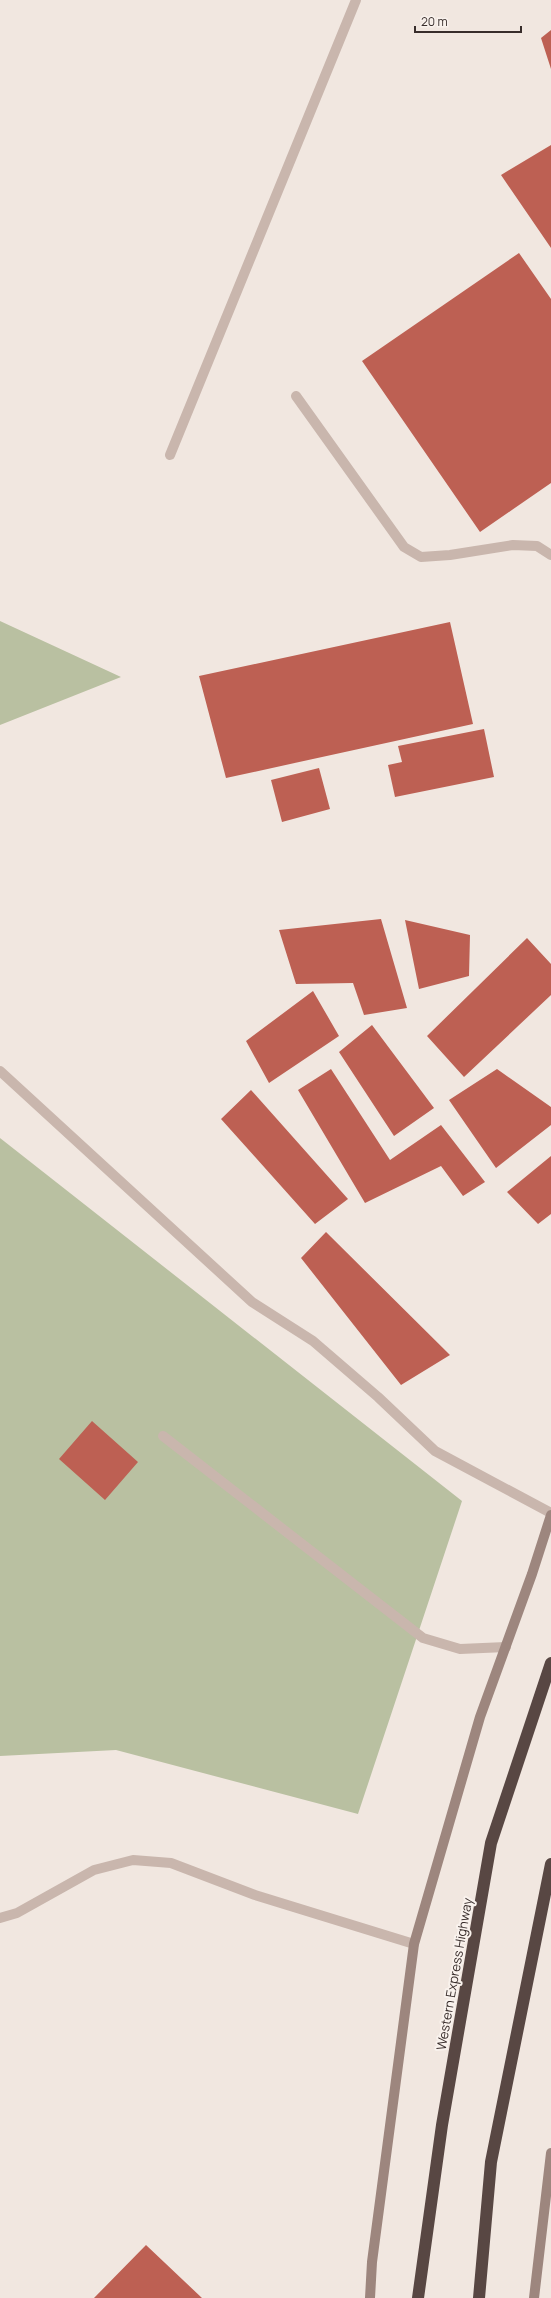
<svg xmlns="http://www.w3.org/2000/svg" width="551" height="2298" viewBox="0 0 551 2298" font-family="Manrope,sans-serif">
	<rect width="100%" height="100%" fill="#f1e7e0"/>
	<path fill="#b9c0a1" d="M 0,621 L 121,677 L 0,725 Z
		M 0,1138 L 462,1501 L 358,1814 L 116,1750 L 0,1756 Z"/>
	<path fill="#bd6053" d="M 551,30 L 551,69 L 541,38 Z
		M 551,145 L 551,248 L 501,175 Z
		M 519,253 L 551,299 L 551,483 L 480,532 L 362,361 Z
		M 450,622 L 473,724 L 226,778 L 199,676 Z
		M 484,729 L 494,777 L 395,797 L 388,765 L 402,762 L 398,746 Z
		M 319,768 L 330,809 L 282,822 L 271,780 Z
		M 381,919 L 407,1008 L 364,1015 L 353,983 L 296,984 L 279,930 Z
		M 405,920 L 470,935 L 469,976 L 419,989 Z
		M 527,938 L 551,964 L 551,995 L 464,1077 L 427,1036 Z
		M 313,991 L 339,1036 L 269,1083 L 246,1041 Z
		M 372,1025 L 434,1108 L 394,1136 L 339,1052 Z
		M 331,1069 L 390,1160 L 441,1125 L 485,1182 L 463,1196 L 441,1166 L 365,1203 L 298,1090 Z
		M 497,1069 L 551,1107 L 551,1125 L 496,1168 L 449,1100 Z
		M 251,1090 L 348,1199 L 315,1224 L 221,1119 Z
		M 551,1156 L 551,1214 L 538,1224 L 507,1192 Z
		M 326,1232 L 450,1355 L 401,1385 L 301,1258 Z
		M 92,1421 L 138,1462 L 105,1500 L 59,1459 Z
		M 146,2245 L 202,2298 L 94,2298 Z"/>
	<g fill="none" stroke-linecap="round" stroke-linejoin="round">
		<path stroke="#c9b6ad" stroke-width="10" d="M 163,1436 L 423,1638 L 460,1649 L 506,1647"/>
		<path stroke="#c9b6ad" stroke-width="10" d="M 296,396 L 404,547 L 421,557 L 450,555 L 513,545 L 537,546 L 551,555
			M 170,455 L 356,0
			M 0,1071 L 252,1302 L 313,1341 L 378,1397 L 435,1451 L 551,1513
			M 0,1918 L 17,1913 L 94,1870 L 133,1860 L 171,1863 L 255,1895 L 414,1944"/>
		<path stroke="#9d867e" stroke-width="10" d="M 370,2298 L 372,2262 L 414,1944 L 480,1717 L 532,1574 L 551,1515
			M 534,2298 L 551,2153"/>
		<path stroke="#584743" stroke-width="12" d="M 418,2298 L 442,2125 L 491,1843 L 551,1663
			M 479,2298 L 491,2162 L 551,1864"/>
	</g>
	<g text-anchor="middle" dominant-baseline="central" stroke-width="4" stroke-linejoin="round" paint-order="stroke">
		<g font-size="13" fill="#382d2b" stroke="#f9f2ed">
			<text transform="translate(454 1974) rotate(-80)">Western Express Highway</text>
		</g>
	</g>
	<path d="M415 26v6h106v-6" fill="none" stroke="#382d2b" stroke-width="2"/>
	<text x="421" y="26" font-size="12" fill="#382d2b" stroke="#f9f2ed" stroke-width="3" paint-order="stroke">20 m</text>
</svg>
